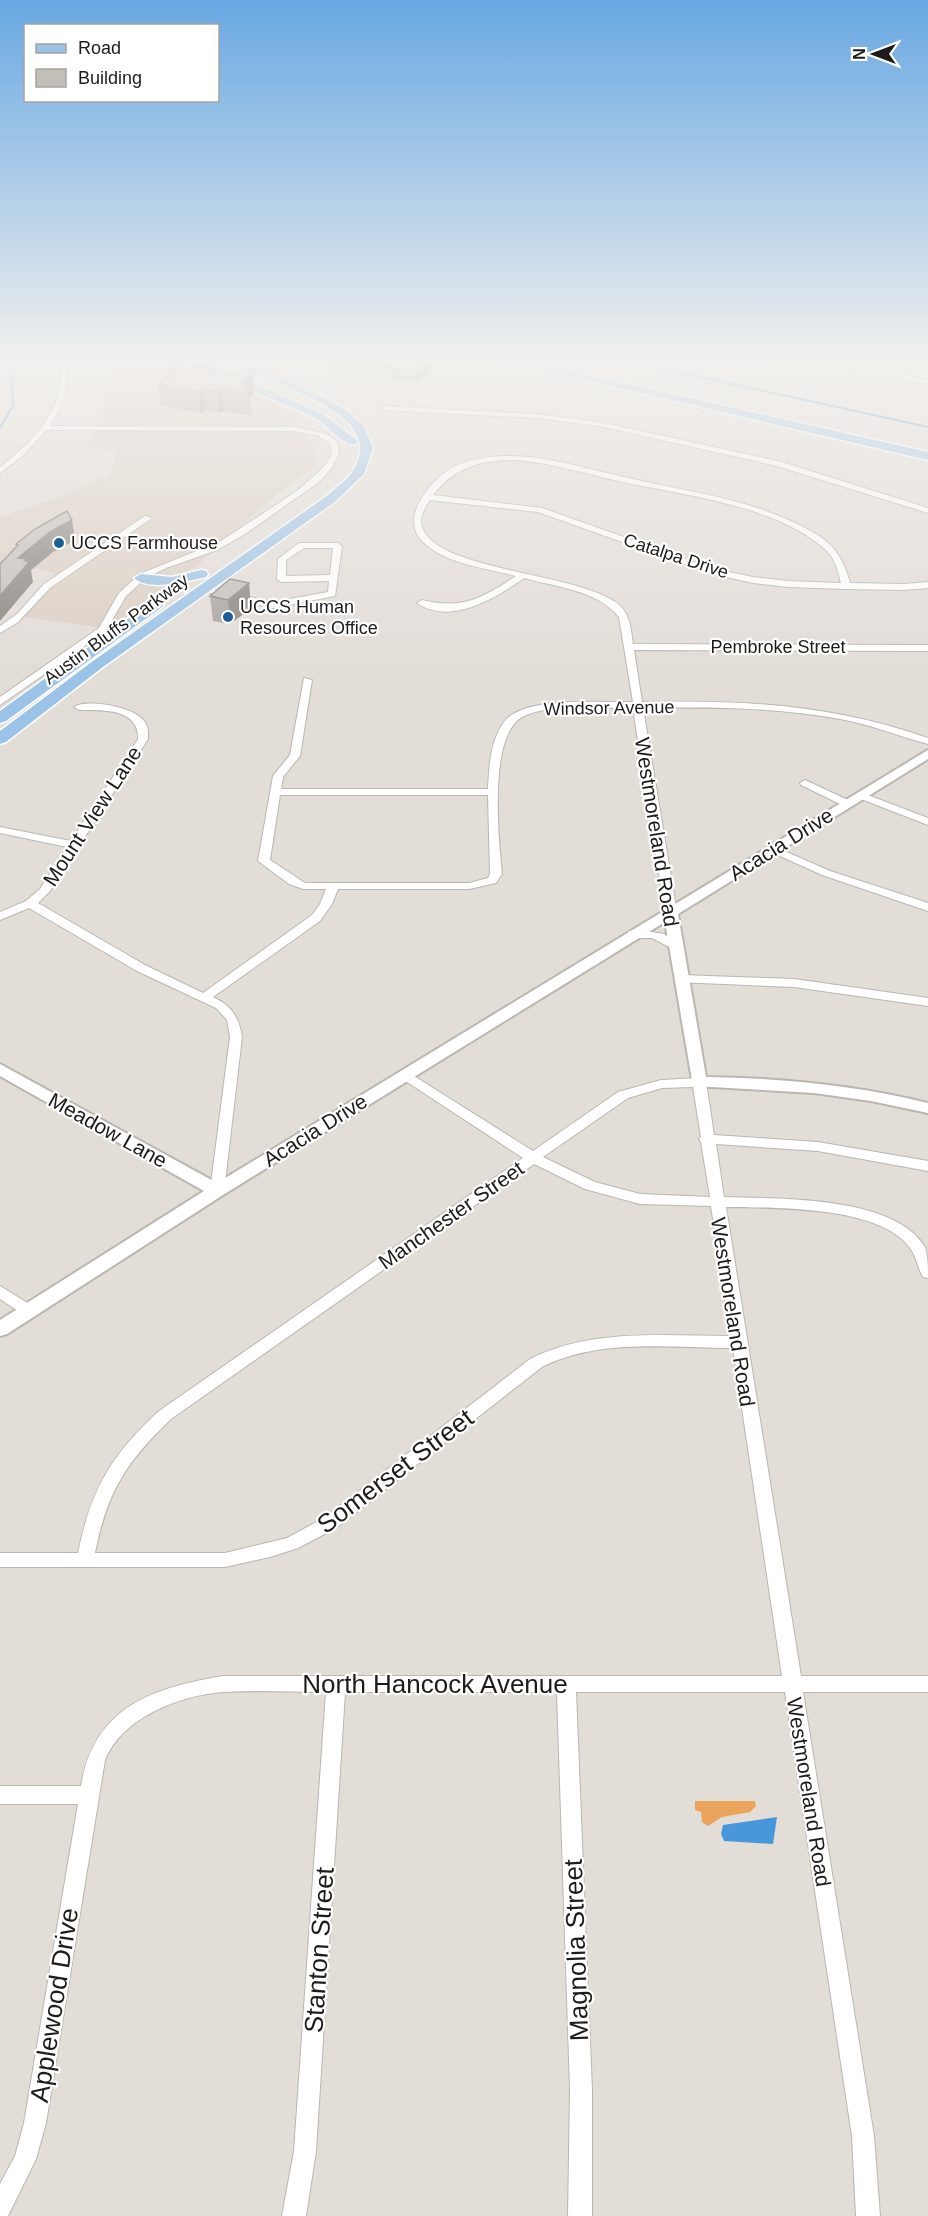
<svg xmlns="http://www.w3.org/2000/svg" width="928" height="2216" viewBox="0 0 928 2216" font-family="Arial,sans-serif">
	<rect width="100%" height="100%" fill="#e3ddd8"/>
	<path fill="#dcd0c6" d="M 116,357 L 188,357 L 301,419 L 318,464 L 276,495 L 199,564 L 0,702 L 103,628 L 19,616 L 33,596 L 56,574 L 40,569 L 0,570 L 0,517 L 65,495 L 109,475 L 116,452 L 87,445 L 111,393 L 113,361 Z"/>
	<path fill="#eba45b" d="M 695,1801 L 755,1801 L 756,1806 L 750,1812 L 722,1817 L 708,1826 L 702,1822 L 701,1812 L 695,1810 Z"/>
	<path fill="#4997db" d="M 777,1817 L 773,1844 L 724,1841 L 721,1834 L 723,1825 Z"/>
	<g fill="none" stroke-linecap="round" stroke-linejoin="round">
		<path stroke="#4997db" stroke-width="2" d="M 609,357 L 928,427
			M 0,428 L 13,405 L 11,373 L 21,357"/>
		<defs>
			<path id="minor" d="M 66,357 L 72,357 C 67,368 68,379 66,390 C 63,403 57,415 50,426 L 294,427 L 324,433 L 337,441 L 339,454 L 331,469 L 319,482 L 245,534 L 217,550 L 166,568 L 146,578 L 126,596 L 105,632 L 0,705 L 0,697 L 99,628 L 119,593 L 140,574 L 221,541 L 297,491 L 325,466 L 332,454 L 330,444 L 319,436 L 294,431 L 47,430 L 21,457 L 0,473 L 0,467 C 24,448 50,425 58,394 C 61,381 60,369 66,357 Z
				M 802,357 L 814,357 L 928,380 L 928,384 Z
				M 383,406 L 536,414 L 599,422 L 782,462 L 928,508 L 928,513 L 777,466 L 599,426 L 536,418 L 380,410 L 380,406 Z
				M 503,456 C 544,455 584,468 624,477 C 687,492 757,499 814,533 C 834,544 844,560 850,583 L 904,584 L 928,582 L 928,588 L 904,590 L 846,589 L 788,587 L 753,583 L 709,573 L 538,512 L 430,500 C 423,510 417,521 425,533 C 449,571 574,573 617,603 C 630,613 631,629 633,644 L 928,645 L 928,651 L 634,650 L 642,702 C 745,700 830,704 928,738 L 928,744 C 898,736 870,724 840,719 C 775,707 709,707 643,708 L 677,913 L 671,917 L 665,913 L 633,708 C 603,709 551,703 524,716 C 487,734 499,839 502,874 L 496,883 L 469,889 L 338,889 L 332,904 L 320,921 L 213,997 C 232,1006 239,1017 242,1037 L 224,1191 L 222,1194 L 212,1194 L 210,1191 L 230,1037 L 227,1020 L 216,1008 L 137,971 L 29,908 L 0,920 L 0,912 L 26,901 L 40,889 L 67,847 L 0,833 L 0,827 L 71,841 L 138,739 C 139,708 102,710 79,710 L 74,707 C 87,698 135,707 144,721 C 149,727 148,732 148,739 L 50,891 L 38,903 L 145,965 L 203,993 L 312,915 L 320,904 L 326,889 L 303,889 L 289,884 L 258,861 L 273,776 L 290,755 L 304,678 L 312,680 L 300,756 L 283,777 L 281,789 L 488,789 C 489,767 490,741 504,722 C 524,695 601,703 633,702 L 619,617 C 597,590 556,587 524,578 C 496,598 451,626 417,603 L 422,600 C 462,610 483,598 516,576 C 486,568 444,564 422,541 C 399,517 431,480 453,467 C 468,459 486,457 503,456 ZM 515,460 C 554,463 590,475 627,483 C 690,496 777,506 826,550 C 835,558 838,571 841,583 L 788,581 L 753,577 L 714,569 L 542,508 L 433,495 C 455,467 481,460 515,460 ZM 280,795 L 488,795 L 490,874 L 488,878 L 469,883 L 305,883 L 270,860 Z
				M 145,516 L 152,518 L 50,588 L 17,623 L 0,633 L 0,626 L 17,614 L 44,584 Z
				M 299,543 L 338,543 L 342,546 L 335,596 L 273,608 L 199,590 L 203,587 L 273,602 L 328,592 L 329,581 L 281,582 L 277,579 L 278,559 ZM 304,548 L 333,548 L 330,575 L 286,576 L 286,560 Z
				M 805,780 L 850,801 L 851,803 L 846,806 L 842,805 L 801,785 L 800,783 Z
				M 860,792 L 928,818 L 928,825 L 856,797 L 855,795 Z
				M 773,846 L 830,871 L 928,903 L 928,911 L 822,875 L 769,851 L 767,849 Z
				M 639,930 L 664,934 L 681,946 L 675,950 L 652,938 L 633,938 L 627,934 L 629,931 Z
				M 681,975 L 794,979 L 928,998 L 928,1006 L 794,987 L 677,982 L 675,979 L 677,976 Z
				M 406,1071 L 533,1151 L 618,1092 L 661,1080 L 699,1078 L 706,1082 L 714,1135 L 818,1142 L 928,1161 L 928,1171 L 818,1151 L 716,1144 L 724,1197 C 777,1199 894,1195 925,1247 C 928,1256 928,1268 928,1278 L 923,1277 C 918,1269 917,1259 912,1251 C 884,1205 774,1208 726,1207 L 801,1676 L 928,1676 L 928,1692 L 803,1692 L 874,2136 L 880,2216 L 856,2216 L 852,2136 L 785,1692 L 576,1692 L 592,2090 L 592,2216 L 568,2216 L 570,2090 L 557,1692 L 345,1692 L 316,2151 L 306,2216 L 282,2216 L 294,2151 L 326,1692 C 292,1692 258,1690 224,1692 C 181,1695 122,1717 105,1760 L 46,2123 L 36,2159 L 8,2216 L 0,2216 L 0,2184 L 15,2156 L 24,2123 L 78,1804 L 0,1804 L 0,1786 L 81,1786 C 94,1707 152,1688 223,1676 L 782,1676 L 733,1348 C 669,1348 600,1338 542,1367 L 336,1528 L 298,1548 L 270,1557 L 225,1567 L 0,1567 L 0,1553 L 78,1553 C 91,1489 112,1454 159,1411 L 523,1158 L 401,1078 L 399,1075 ZM 693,1087 L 701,1137 L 699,1139 L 701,1142 L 710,1197 L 640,1194 L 595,1182 L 543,1157 L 628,1098 L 662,1088 ZM 534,1164 L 585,1189 L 640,1204 L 711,1206 L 731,1336 C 663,1336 593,1328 530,1359 L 324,1518 L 287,1538 L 225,1553 L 95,1553 C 107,1492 126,1462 171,1419 Z
				M 0,1286 L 34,1307 L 37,1311 L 34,1315 L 24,1315 L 0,1299 Z"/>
			<path id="tertiary" d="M 928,750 L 928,759 L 678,914 L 706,1077 C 781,1078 855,1085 928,1103 L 928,1113 L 871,1101 L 814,1093 L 693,1086 L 665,922 L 223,1195 L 7,1334 L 0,1336 L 0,1320 L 204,1191 L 0,1076 L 0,1064 L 217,1183 Z"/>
			<path id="primary" d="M 195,357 L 207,357 L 223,368 L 326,416 L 358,441 L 356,444 C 342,446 329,427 318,420 C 287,402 215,382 195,357 Z
				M 230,357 L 243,357 L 345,409 L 364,426 L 373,448 L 364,474 L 336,501 L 103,667 L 6,742 L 0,744 L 0,731 L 93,661 L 328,495 C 336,487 349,479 354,469 C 390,406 256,387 230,357 Z
				M 493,357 L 511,357 L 928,452 L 928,460 L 498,360 Z
				M 201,570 L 206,571 L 208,574 L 206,577 C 188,581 149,592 134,578 L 141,574 L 172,577 Z
				M 157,600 L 164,604 L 162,607 L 6,721 L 0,723 L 0,711 L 152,601 Z"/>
		</defs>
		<use href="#minor" stroke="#bbb6b0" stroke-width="2"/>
		<use href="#tertiary" stroke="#bbb6b0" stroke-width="4"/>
		<use href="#primary" stroke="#fff" stroke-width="3"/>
		<use href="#minor" fill="#fff" fill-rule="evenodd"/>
		<use href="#tertiary" fill="#fff" fill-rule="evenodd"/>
		<use href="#primary" fill="#9bc3e7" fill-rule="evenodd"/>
	</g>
	<path fill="#a9a4a0" d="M 170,357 L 213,357 L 214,372 L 254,394 L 250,397 L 252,416 L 224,411 L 219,413 L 205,410 L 201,413 L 161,405 L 158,384 L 163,381 L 163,378 L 170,374 L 169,365 L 170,365 Z
		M 328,359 L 432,369 L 418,381 L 400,381 L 393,378 L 329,369 Z
		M 249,583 L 251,608 L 230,624 L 213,621 L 210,596 Z"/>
	<path fill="#8a8682" d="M 209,357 L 213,357 L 214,375 L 192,367 Z
		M 432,358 L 432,369 L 418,381 L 418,370 Z
		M 253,373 L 254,394 L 250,397 L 241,380 Z
		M 203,389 L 205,410 L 201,413 L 199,392 Z
		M 222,389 L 224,411 L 219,413 L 218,392 Z
		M 72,520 L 75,540 L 53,552 L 31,570 L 33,582 L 0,621 L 0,596 L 18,558 L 50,532 Z
		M 249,583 L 251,608 L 230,624 L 228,600 Z"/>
	<path fill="#c5bfba" stroke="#8a8682" stroke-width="1.5" d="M 170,357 L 209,357 L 192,367 L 228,375 L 247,371 L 253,373 L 241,380 L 250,395 L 222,389 L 218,392 L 203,389 L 199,392 L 158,384 L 168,379 L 163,378 L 183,368 L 169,365 L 181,359 Z
		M 331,357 L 418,357 L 432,358 L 418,370 L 400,371 L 392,367 L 328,359 Z
		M 67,511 L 72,520 L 50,532 L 18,558 L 27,559 L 25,561 L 30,561 L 0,596 L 0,564 L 18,545 L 16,544 L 35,529 Z
		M 230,579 L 249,583 L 228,600 L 210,596 Z"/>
	<linearGradient id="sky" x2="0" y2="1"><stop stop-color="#68a8e3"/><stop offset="0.54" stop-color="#f2f0ed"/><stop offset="1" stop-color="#f2f0ed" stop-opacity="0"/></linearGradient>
	<rect width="928" height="667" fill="url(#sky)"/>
	<g fill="#1d5f94" stroke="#fff" stroke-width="2">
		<circle cx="59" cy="543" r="6"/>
		<circle cx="228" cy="617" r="6"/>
	</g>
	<g text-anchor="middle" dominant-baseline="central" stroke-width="4.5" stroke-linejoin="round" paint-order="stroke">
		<g font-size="18" fill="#1e1c1a" stroke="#fff" text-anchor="start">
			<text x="71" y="543">UCCS Farmhouse</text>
			<text x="240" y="607">UCCS Human<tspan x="240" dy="21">Resources Office</tspan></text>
		</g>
		<g font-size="18" fill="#1e1c1a" stroke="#fff">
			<text transform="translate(676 556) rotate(18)">Catalpa Drive</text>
			<text transform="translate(116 629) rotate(-36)">Austin Bluffs Parkway</text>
			<text x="778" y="647">Pembroke Street</text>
			<text transform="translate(609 708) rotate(-1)">Windsor Avenue</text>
		</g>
		<g font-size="21" fill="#1e1c1a" stroke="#fff">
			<text transform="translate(92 816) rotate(-57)">Mount View Lane</text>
			<text transform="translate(657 832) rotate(81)">Westmoreland Road</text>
			<text transform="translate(781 844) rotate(-32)">Acacia Drive</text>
			<text transform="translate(108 1130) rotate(29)">Meadow Lane</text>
			<text transform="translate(315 1130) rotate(-32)">Acacia Drive</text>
			<text transform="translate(451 1215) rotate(-35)">Manchester Street</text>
			<text transform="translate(733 1312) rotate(81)">Westmoreland Road</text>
			<text transform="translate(809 1792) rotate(81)">Westmoreland Road</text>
		</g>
		<g font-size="26" fill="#1e1c1a" stroke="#fff">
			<text transform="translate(395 1471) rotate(-37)">Somerset Street</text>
			<text x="435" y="1684">North Hancock Avenue</text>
			<text transform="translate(319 1950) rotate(-86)">Stanton Street</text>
			<text transform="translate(576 1950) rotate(-92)">Magnolia Street</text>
			<text transform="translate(54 2005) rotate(-81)">Applewood Drive</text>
		</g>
	</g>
	<rect x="24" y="24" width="195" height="78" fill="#ffffff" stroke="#a5a4a3" stroke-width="1.5"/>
	<rect x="36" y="44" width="30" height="9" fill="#9bc3e7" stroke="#a5a4a3" stroke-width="1.5"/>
	<text x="78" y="54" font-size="18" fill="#1e1c1a">Road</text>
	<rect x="36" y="69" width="30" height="18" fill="#c5bfba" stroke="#a5a4a3" stroke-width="1.5"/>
	<text x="78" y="84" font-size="18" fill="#1e1c1a">Building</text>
	<g transform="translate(874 54) rotate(270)" stroke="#ffffff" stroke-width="4.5" paint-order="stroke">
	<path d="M0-4.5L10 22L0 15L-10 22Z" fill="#1e1c1a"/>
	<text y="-9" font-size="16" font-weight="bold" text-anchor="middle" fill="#1e1c1a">N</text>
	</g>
</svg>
